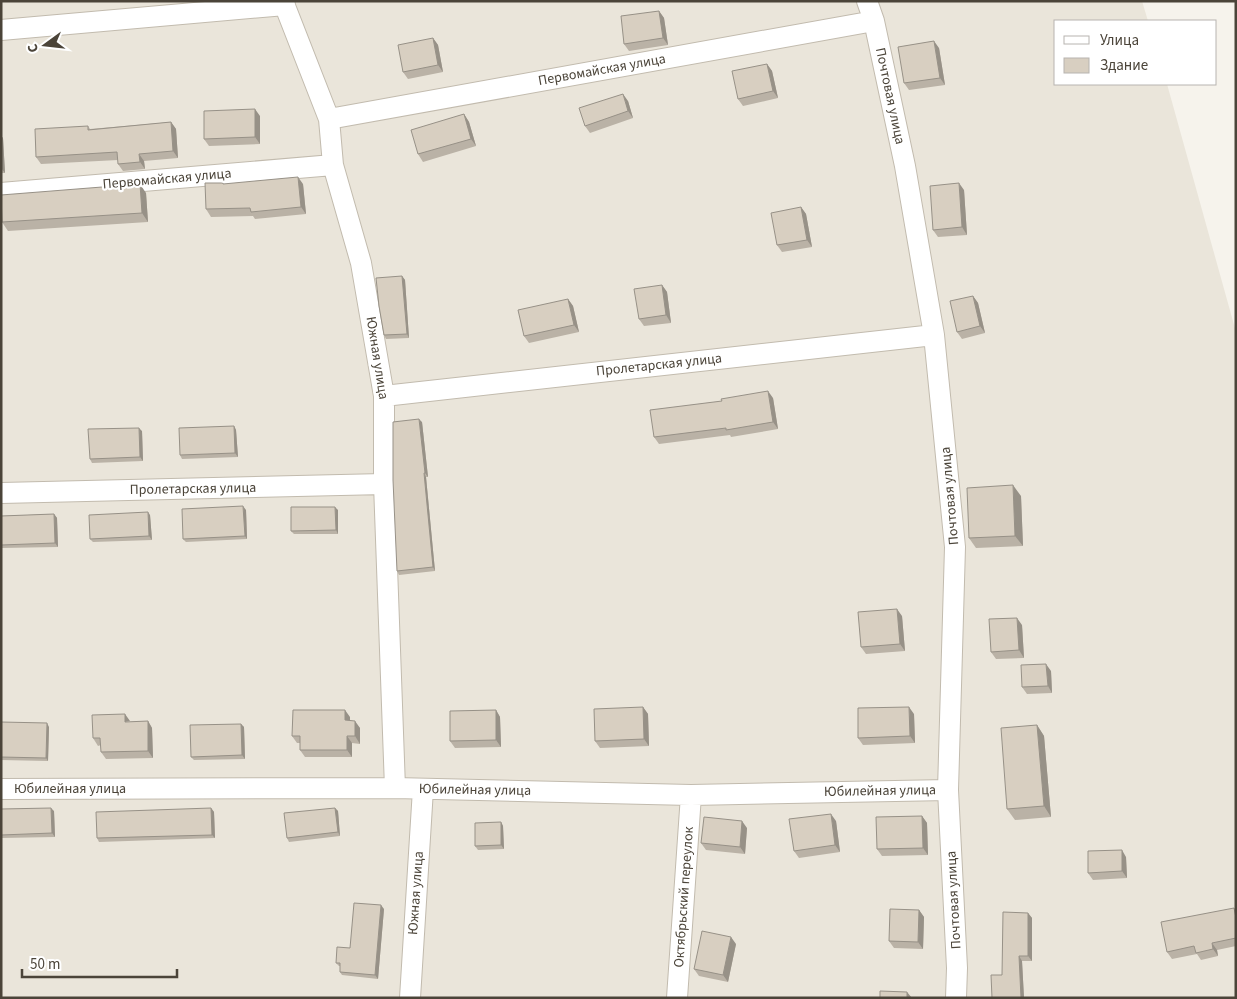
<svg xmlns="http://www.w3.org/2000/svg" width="1237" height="999" viewBox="0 0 1237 999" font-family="'Source Sans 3',sans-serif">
	<rect width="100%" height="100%" fill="#f6f3ec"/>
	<path fill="#eae5da" d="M 1,1 L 1142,1 L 1148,21 L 1056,21 L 1056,84 L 1167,84 L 1236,332 L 1236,998 L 1,998 Z"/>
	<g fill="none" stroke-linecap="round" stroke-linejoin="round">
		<defs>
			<path id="minor" d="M 283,1 L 329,119 L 333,165 L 361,263 L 384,396 L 384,484 L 395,788
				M 867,1 L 874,21 L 905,166 L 934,335 L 955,547 L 948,790 L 957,968 L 956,998
				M 1,30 L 285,5
				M 329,119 L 874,21
				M 1,193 L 333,165
				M 384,396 L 934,335
				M 1,493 L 384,484
				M 1,789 L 395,788 L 691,795 L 948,790
				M 410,998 L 423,789
				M 677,998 L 691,795"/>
		</defs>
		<use href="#minor" stroke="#c2bbae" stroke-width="22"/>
		<use href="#minor" stroke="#fff" stroke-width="20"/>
	</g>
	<path fill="#bab2a6" d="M 659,11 L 664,18 L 668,45 L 629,51 L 624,44 Z
		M 433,38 L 438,45 L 443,72 L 408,79 L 403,72 Z
		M 939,48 L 945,85 L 909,90 L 904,83 Z
		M 767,64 L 772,71 L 778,98 L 743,106 L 738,99 Z
		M 628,101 L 633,118 L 590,133 L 585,126 Z
		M 464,114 L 469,122 L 476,146 L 423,162 L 418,154 Z
		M 260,116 L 260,144 L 209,146 L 204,139 Z
		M 171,122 L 176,129 L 178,158 L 144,161 L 145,169 L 123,171 L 118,164 L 118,160 L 41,164 L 36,157 L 88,126 L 90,129 Z
		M 1,136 L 3,138 L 5,173 L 1,173 Z
		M 224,184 L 303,184 L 306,214 L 255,219 L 253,216 L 211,217 L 206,209 Z
		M 964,190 L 967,235 L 938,237 L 933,230 Z
		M 146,193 L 148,222 L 8,231 L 2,222 Z
		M 801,207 L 806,214 L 812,247 L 782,252 L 777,245 Z
		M 402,276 L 405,280 L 409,338 L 386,339 L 384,335 Z
		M 662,285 L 667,292 L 671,323 L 644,326 L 639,319 Z
		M 973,296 L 978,303 L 985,333 L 962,339 L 957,332 Z
		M 568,299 L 573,306 L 579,332 L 529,343 L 524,336 Z
		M 773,398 L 778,429 L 731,437 L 730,435 L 659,444 L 654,437 Z
		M 422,422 L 428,477 L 426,477 L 435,571 L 399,575 L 397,571 Z
		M 234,426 L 236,430 L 238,457 L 182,459 L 180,455 Z
		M 142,431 L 143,461 L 92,463 L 90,459 Z
		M 1021,496 L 1023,546 L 976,548 L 969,538 Z
		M 246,510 L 247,539 L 186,542 L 183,539 Z
		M 338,510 L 338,534 L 294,534 L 291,531 Z
		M 54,514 L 57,518 L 58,547 L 1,548 L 1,516 Z
		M 150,515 L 152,540 L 93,542 L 90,539 Z
		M 902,616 L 905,651 L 866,654 L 861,647 Z
		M 1022,625 L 1024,658 L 996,659 L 991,652 Z
		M 1051,671 L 1052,693 L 1027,694 L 1022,687 Z
		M 643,707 L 648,714 L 649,746 L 600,748 L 595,741 Z
		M 496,710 L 500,717 L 501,747 L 455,748 L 450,741 Z
		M 914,714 L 915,743 L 863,745 L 858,738 Z
		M 350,717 L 350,721 L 360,728 L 360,744 L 352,743 L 352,757 L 305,757 L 300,750 L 300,743 L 297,743 L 292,736 Z
		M 148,721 L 152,728 L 153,758 L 106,759 L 101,752 L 101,745 L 98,746 L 93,738 L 130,722 Z
		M 1,722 L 49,727 L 48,761 L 1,760 Z
		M 241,724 L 244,727 L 245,759 L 194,760 L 191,757 Z
		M 1037,725 L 1044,736 L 1051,817 L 1015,820 L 1007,809 Z
		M 211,808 L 214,812 L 215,838 L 99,842 L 97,838 Z
		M 335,808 L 338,811 L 340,836 L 289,842 L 287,838 Z
		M 1,809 L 54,811 L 55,837 L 1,838 Z
		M 922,816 L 927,823 L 928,855 L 882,856 L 877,849 Z
		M 836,821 L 840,852 L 799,858 L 794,851 Z
		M 501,822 L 503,826 L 504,849 L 478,850 L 475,846 Z
		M 747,828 L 745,854 L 706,850 L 701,843 Z
		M 1126,857 L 1127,878 L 1093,880 L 1088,873 Z
		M 1234,908 L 1236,911 L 1236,946 L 1217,950 L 1218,956 L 1201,960 L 1197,954 L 1172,959 L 1167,952 Z
		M 384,909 L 378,979 L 342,975 L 340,972 L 340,966 L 339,966 L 336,963 L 350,948 Z
		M 919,910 L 924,917 L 923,949 L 894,948 L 889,941 Z
		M 1028,913 L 1032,918 L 1032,961 L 1022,961 L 1024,998 L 992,998 Z
		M 736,944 L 728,982 L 699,976 L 694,969 Z"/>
	<path fill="#979187" d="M 659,11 L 664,18 L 668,45 L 663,38 Z
		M 433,38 L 438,45 L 443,72 L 438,65 Z
		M 934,41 L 939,48 L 945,85 L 940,78 Z
		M 767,64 L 772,71 L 778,98 L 773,91 Z
		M 623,94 L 628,101 L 633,118 L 628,111 Z
		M 255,109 L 260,116 L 260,144 L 255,137 Z
		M 464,114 L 469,122 L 476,146 L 471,139 Z
		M 171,122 L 176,129 L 178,158 L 173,151 Z
		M 1,136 L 3,138 L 5,173 L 1,168 Z
		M 139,154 L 144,161 L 145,169 L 140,162 Z
		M 298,177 L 303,184 L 306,214 L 301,207 Z
		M 959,183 L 964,190 L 967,235 L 962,227 Z
		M 140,184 L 146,193 L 148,222 L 142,213 Z
		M 801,207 L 806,214 L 812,247 L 807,240 Z
		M 402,276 L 405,280 L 409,338 L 407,334 Z
		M 662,285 L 667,292 L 671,323 L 666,315 Z
		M 973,296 L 978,303 L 985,333 L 980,326 Z
		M 568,299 L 573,306 L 579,332 L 574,325 Z
		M 768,391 L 773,398 L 778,429 L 773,422 Z
		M 419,419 L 422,422 L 428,477 L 425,473 Z
		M 234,426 L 236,430 L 238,457 L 235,453 Z
		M 139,428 L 142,431 L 143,461 L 140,457 Z
		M 424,473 L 426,477 L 435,571 L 433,567 Z
		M 1013,485 L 1021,496 L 1023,546 L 1015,536 Z
		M 243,506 L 246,510 L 247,539 L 245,536 Z
		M 335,507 L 338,510 L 338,534 L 336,530 Z
		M 148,512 L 150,515 L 152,540 L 149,536 Z
		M 54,514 L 57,518 L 58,547 L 55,543 Z
		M 897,609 L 902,616 L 905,651 L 900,644 Z
		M 1017,618 L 1022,625 L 1024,658 L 1019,650 Z
		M 1046,664 L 1051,671 L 1052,693 L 1048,686 Z
		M 643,707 L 648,714 L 649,746 L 644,739 Z
		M 909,707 L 914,714 L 915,743 L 910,736 Z
		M 345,710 L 350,717 L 350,728 L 345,720 Z
		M 496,710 L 500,717 L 501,747 L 496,740 Z
		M 125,714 L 130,721 L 125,722 Z
		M 148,721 L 152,728 L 153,758 L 148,751 Z
		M 355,721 L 360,728 L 360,744 L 355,736 Z
		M 47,723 L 49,727 L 48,761 L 46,758 Z
		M 241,724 L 244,727 L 245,759 L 242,755 Z
		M 1037,725 L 1044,736 L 1051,817 L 1044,806 Z
		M 347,736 L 352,743 L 352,757 L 347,750 Z
		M 51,808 L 54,811 L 55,837 L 52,833 Z
		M 211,808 L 214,812 L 215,838 L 212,835 Z
		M 335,808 L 338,811 L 340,836 L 338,832 Z
		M 831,814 L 836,821 L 840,852 L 835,845 Z
		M 922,816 L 927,823 L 928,855 L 923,848 Z
		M 742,821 L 747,828 L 745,854 L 740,847 Z
		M 501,822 L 503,826 L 504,849 L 501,845 Z
		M 1122,850 L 1126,857 L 1127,878 L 1122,871 Z
		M 381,905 L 384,909 L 378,979 L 375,975 Z
		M 919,910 L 924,917 L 923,949 L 918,942 Z
		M 1028,913 L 1032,918 L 1032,961 L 1028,956 Z
		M 731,937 L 736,944 L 728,982 L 723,975 Z
		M 1212,943 L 1217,950 L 1218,956 L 1213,949 Z
		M 1019,956 L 1022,961 L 1024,998 L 1021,998 Z
		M 907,992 L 912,998 L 907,998 Z"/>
	<path fill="#d8cfc1" stroke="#979187" d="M 659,11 L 663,38 L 624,44 L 621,16 Z
		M 433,38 L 438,65 L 403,72 L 398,45 Z
		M 934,41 L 940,78 L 904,83 L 898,47 Z
		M 767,64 L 773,91 L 738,99 L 732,71 Z
		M 623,94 L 628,111 L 585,126 L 579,108 Z
		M 255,109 L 255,137 L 204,139 L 204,111 Z
		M 464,114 L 471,139 L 418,154 L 411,130 Z
		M 171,122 L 173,151 L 139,154 L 140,162 L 118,164 L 117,152 L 36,157 L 35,129 L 88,126 L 88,130 Z
		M 298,177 L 301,207 L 251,212 L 250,208 L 206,209 L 205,183 L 223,183 L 223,184 Z
		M 959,183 L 962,227 L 933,230 L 930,186 Z
		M 140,184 L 142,213 L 2,222 L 1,195 Z
		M 801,207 L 807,240 L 777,245 L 771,213 Z
		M 402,276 L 407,334 L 384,335 L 379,306 L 376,278 Z
		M 662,285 L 666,315 L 639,319 L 634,289 Z
		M 973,296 L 980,326 L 957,332 L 950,301 Z
		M 568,299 L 574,325 L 524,336 L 518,310 Z
		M 768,391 L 773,422 L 726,430 L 726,428 L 654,437 L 650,410 L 722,401 L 721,399 Z
		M 419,419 L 425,473 L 424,473 L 433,567 L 397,571 L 393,480 L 393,422 Z
		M 234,426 L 235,453 L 180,455 L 179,428 Z
		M 139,428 L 140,457 L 90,459 L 88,429 Z
		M 1013,485 L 1015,536 L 969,538 L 967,488 Z
		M 243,506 L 245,536 L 183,539 L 182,509 Z
		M 291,507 L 335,507 L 336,530 L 291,531 Z
		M 148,512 L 149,536 L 90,539 L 89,515 Z
		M 54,514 L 55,543 L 1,545 L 1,516 Z
		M 897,609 L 900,644 L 861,647 L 858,612 Z
		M 1017,618 L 1019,650 L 991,652 L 989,619 Z
		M 1046,664 L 1048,686 L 1022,687 L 1021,665 Z
		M 643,707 L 644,739 L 595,741 L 594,709 Z
		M 909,707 L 910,736 L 858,738 L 858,708 Z
		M 293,710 L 345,710 L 345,720 L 355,721 L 355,736 L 347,736 L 347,750 L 300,750 L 300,736 L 292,736 Z
		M 496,710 L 496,740 L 450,741 L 450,711 Z
		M 125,714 L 125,722 L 148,721 L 148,751 L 101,752 L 100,738 L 93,738 L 92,715 Z
		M 1,722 L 47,723 L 46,758 L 1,757 Z
		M 241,724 L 242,755 L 191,757 L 190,725 Z
		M 1037,725 L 1044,806 L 1007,809 L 1001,728 Z
		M 51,808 L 52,833 L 1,835 L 1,809 Z
		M 211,808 L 212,835 L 97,838 L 96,812 Z
		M 335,808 L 338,832 L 287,838 L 284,813 Z
		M 831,814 L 835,845 L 794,851 L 789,819 Z
		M 922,816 L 923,848 L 877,849 L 876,817 Z
		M 704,817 L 742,821 L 740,847 L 701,843 Z
		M 501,822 L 501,845 L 475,846 L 475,823 Z
		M 1122,850 L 1122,871 L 1088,873 L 1088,851 Z
		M 354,903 L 381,905 L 375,975 L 340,972 L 340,963 L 336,963 L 337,947 L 350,948 Z
		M 1234,908 L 1236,918 L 1236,938 L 1212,943 L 1213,949 L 1196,953 L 1194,946 L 1167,952 L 1161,922 Z
		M 890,909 L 919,910 L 918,942 L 889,941 Z
		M 1003,912 L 1028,913 L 1028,956 L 1019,956 L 1021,998 L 992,998 L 991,975 L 1002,975 Z
		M 702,931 L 731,937 L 723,975 L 694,969 Z
		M 880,991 L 907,992 L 907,998 L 880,998 Z"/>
	<g text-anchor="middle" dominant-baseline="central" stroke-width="4.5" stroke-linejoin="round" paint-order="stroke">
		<g font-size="14" fill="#4b4439" stroke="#fff">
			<text transform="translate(602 70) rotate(-10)">Первомайская улица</text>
			<text transform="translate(890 96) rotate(78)">Почтовая улица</text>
			<text transform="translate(167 179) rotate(-5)">Первомайская улица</text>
			<text transform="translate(377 358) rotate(81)">Южная улица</text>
			<text transform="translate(659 365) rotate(-6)">Пролетарская улица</text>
			<text transform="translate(193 489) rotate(-1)">Пролетарская улица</text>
			<text transform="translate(950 496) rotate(-95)">Почтовая улица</text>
			<text x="70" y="789">Юбилейная улица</text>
			<text transform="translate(475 790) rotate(1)">Юбилейная улица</text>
			<text transform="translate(880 791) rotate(-1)">Юбилейная улица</text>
			<text transform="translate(416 893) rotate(-86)">Южная улица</text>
			<text transform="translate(684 897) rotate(-86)">Октябрьский переулок</text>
			<text transform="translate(954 900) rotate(-93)">Почтовая улица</text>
		</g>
	</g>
	<rect width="1237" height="999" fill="none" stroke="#4b4439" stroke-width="5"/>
	<rect x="1054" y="20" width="162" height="65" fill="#ffffff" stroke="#b7b4b0"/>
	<rect x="1064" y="36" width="25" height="8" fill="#ffffff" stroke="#b7b4b0"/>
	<text x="1100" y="45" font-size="15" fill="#4b4439">Улица</text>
	<rect x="1064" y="58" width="25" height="15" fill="#d8cfc1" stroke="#b7b4b0"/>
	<text x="1100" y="70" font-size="15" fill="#4b4439">Здание</text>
	<g transform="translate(45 45) rotate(255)" stroke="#ffffff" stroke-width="4" paint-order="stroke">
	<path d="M0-4L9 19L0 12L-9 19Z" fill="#4b4439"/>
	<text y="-8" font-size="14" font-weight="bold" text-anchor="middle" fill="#4b4439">С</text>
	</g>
	<path d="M22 969v8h155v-8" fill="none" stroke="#4b4439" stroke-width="2.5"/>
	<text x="30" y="969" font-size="15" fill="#4b4439" stroke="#ffffff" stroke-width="4" paint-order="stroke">50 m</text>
</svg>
